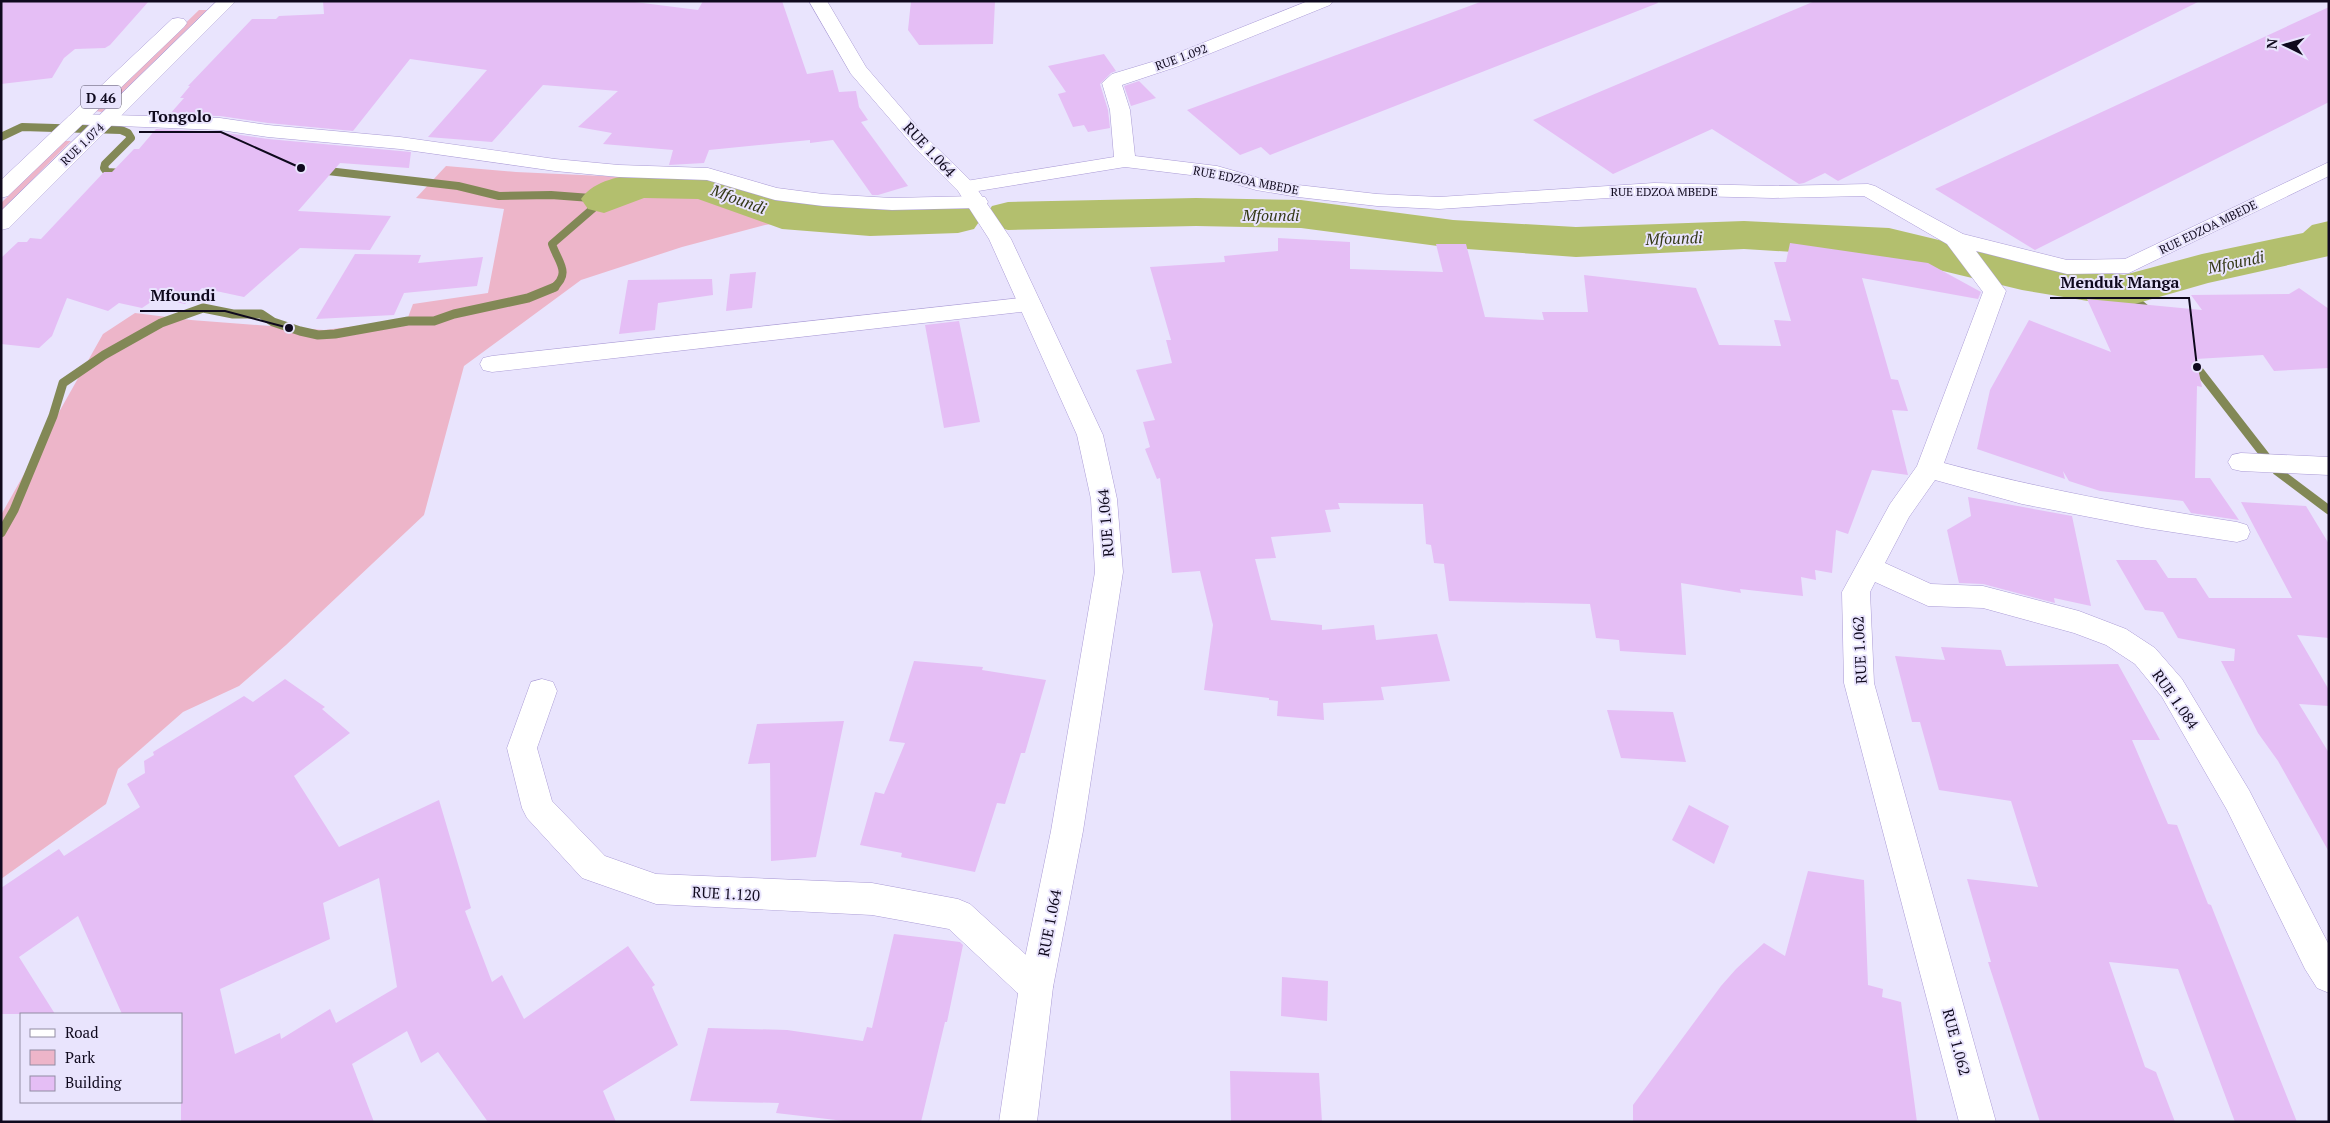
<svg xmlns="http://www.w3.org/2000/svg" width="2330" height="1123" viewBox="0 0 2330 1123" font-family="'PT Serif',serif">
	<rect width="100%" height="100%" fill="#e9e4fd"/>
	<path fill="#edb5c9" d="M 199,10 L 207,10 L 102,112 L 95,111 Z
		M 64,141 L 71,141 L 1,211 L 1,203 Z
		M 446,166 L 516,172 L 712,181 L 791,204 L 790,221 L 765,225 L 682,247 L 581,280 L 464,366 L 424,515 L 286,645 L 239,686 L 183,712 L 118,769 L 106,804 L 1,879 L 1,515 L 103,334 L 135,313 L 191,320 L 324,330 L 407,320 L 413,304 L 488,293 L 504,209 L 416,198 Z"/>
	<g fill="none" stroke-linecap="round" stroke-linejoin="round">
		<path stroke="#828856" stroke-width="8" d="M 1,137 L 22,127 L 121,130 L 128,133 L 131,138 L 105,164 L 104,168 L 107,172 L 123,173
			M 319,170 L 458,186 L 499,196 L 551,195 L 604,199
			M 553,288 C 572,273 558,262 552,244 L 604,199"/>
		<path stroke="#828856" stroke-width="9" d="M 2124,291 L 2149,312
			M 2190,359 L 2277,471 L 2329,510
			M 1,533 L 14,510 L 53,416 L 63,383 L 104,355 L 161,323 L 203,308 L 233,314 L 261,314 L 273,322 L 300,331 L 318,335 L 335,334 L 408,321 L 434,321 L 454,314 L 528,298 L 555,287"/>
		<path fill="#b3bf6e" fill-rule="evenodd" d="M 644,172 L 704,172 L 788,201 L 870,208 L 958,205 L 974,209 L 981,219 L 974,229 L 958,233 L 870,236 L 782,229 L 698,199 L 644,198 L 604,213 L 588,209 L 581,199 C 595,179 621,177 644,172 Z
			M 1196,198 L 1301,200 L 1453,220 L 1576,227 L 1744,221 L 1889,228 L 2022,260 L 2124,275 L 2202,254 L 2303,233 L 2312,225 L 2329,221 L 2329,256 L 2208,283 L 2124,307 L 2022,290 L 1889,258 L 1744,249 L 1576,257 L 1453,248 L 1301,228 L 1196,226 L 1008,230 L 992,226 L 985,216 L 992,206 L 1008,202 Z"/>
	</g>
	<path fill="#e5bef5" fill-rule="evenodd" d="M 1,1 L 149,1 L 110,45 L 105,48 L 75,49 L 64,58 L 52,78 L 1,84 Z
		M 323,1 L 627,1 L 698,10 L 703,1 L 782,1 L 807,74 L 833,70 L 839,92 L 856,91 L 859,107 L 868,120 L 861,122 L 908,186 L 878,195 L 872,195 L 833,140 L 810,143 L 810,140 L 709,150 L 704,163 L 669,165 L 673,150 L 603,144 L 612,133 L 578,127 L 618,91 L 543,85 L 492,142 L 428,137 L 487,70 L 410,59 L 353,131 L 268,123 L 220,116 L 169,115 L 184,98 L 180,98 L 190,86 L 188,86 L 252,19 L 276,19 L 279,16 L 324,14 Z
		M 911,1 L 995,1 L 993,44 L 919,45 L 908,30 Z
		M 1483,1 L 1657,1 L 1658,3 L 1270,155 L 1261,147 L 1240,155 L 1187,110 Z
		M 1815,1 L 2200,1 L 1838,181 L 1825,173 L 1804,183 L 1799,184 L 1712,129 L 1613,174 L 1533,120 Z
		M 2329,7 L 2329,102 L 2035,250 L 1935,189 Z
		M 1104,54 L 1116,71 L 1111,73 L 1100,84 L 1108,110 L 1110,128 L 1088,132 L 1084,125 L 1073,127 L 1058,94 L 1066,92 L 1048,66 Z
		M 1139,81 L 1156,98 L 1131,106 L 1124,86 Z
		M 156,129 L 220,132 L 268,139 L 411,152 L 409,168 L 340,163 L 298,211 L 391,216 L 370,250 L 300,248 L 244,297 L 202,288 L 185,304 L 157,298 L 142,308 L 119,303 L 108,311 L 67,298 L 52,336 L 39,348 L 1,344 L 1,258 L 18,242 L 27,242 L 30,238 L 41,239 L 104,172 L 112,172 L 134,149 L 139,149 Z
		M 1278,238 L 1350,242 L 1350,269 L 1443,272 L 1436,244 L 1466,244 L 1485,317 L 1544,320 L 1542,312 L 1588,312 L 1584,275 L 1696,288 L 1719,345 L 1781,346 L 1774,320 L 1791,321 L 1774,262 L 1786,262 L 1790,243 L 1928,263 L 1981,292 L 1978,299 L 1862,278 L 1891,379 L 1898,380 L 1908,411 L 1892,410 L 1908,475 L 1872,470 L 1848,534 L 1836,530 L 1832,573 L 1815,570 L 1816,580 L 1801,577 L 1803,596 L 1740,589 L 1741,593 L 1681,583 L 1686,655 L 1620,651 L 1619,640 L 1596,638 L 1590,604 L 1449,601 L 1444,564 L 1434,563 L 1431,545 L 1426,544 L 1423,504 L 1338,503 L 1340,509 L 1325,510 L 1331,532 L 1271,537 L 1276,558 L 1255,559 L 1271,620 L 1322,625 L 1322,630 L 1374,625 L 1376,640 L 1437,634 L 1450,681 L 1381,687 L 1384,700 L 1323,703 L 1324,720 L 1277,716 L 1278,701 L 1269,700 L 1269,698 L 1204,690 L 1213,625 L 1200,571 L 1172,573 L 1160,478 L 1157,479 L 1145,449 L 1150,447 L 1143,422 L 1155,420 L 1136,370 L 1172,363 L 1166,340 L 1171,340 L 1150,267 L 1225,262 L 1224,256 L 1278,251 Z
		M 355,254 L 421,255 L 418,263 L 483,257 L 477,286 L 404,293 L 394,315 L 316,319 Z
		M 756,272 L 752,308 L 726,311 L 730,274 Z
		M 712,279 L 713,295 L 658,303 L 655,330 L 619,334 L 628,280 Z
		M 2299,288 L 2329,309 L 2329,368 L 2274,371 L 2263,355 L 2196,359 L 2202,387 L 2197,386 L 2195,478 L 2210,478 L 2239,520 L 2191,513 L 2183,501 L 2100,491 L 2069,481 L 2063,471 L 2065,479 L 1977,449 L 1990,390 L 2029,320 L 2111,352 L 2087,299 L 2202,310 L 2191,295 L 2289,294 Z
		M 959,321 L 980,422 L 944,428 L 925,325 Z
		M 1968,497 L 2072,516 L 2091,606 L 2054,598 L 2055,603 L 1983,584 L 1959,583 L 1947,530 L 1971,516 Z
		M 2241,502 L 2306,506 L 2329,544 L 2329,638 L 2297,635 L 2329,690 L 2329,706 L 2299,704 L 2329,753 L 2329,852 L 2278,761 L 2258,733 L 2221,661 L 2234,661 L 2235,649 L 2178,638 L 2163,612 L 2145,610 L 2116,560 L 2156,560 L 2168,578 L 2196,578 L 2209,598 L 2292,598 Z
		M 1941,647 L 2001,650 L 2006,666 L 2118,664 L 2160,740 L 2132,740 L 2168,824 L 2177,825 L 2208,904 L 2211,905 L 2297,1122 L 2235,1122 L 2178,969 L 2109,962 L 2145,1067 L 2156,1072 L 2175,1122 L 2040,1122 L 1988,962 L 1991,962 L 1967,879 L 2038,887 L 2011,801 L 1939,790 L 1920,722 L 1912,722 L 1895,656 L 1945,660 Z
		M 914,661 L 983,667 L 982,670 L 1046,680 L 1025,753 L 1021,753 L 1005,804 L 997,803 L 975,872 L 901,857 L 902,853 L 860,845 L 875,792 L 884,794 L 905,743 L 889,741 Z
		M 285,679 L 325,707 L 322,709 L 350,733 L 294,776 L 339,847 L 439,800 L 471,908 L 465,911 L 492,982 L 502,975 L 524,1019 L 628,946 L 655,985 L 652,987 L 678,1045 L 603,1091 L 616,1122 L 488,1122 L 438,1052 L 421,1063 L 407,1031 L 352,1064 L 374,1122 L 181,1122 L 181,1014 L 122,1014 L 78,916 L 19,957 L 55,1014 L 1,1014 L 1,888 L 59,849 L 64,856 L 140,807 L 127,784 L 145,773 L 144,761 L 154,755 L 153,752 L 244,696 L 253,702 ZM 379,878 L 397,987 L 336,1023 L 330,1009 L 281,1039 L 280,1033 L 235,1054 L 220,989 L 330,939 L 323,903 Z
		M 1607,710 L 1673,712 L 1686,762 L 1621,758 Z
		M 844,721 L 816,857 L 771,861 L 770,763 L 748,764 L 757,724 Z
		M 1689,805 L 1729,826 L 1714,864 L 1672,840 Z
		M 1808,871 L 1864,880 L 1868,985 L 1883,989 L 1882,997 L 1901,1002 L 1917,1122 L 1633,1122 L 1633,1105 L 1721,986 L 1736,969 L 1764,943 L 1785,956 Z
		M 894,934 L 960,942 L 963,945 L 947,1022 L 945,1022 L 921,1122 L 853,1122 L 776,1113 L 779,1103 L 690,1101 L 708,1028 L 787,1030 L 863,1041 L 867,1027 L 872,1028 Z
		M 1282,977 L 1328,981 L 1327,1021 L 1281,1016 Z
		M 1230,1071 L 1319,1073 L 1322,1122 L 1231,1122 Z"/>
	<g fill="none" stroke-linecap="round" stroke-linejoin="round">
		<defs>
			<path id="minor" d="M 1308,1 L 1333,1 L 1330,5 L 1179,66 L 1122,85 L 1130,110 L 1135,156 L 1217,166 L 1259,178 L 1298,185 L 1377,194 L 1439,197 L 1654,183 L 1773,186 L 1868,184 L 1875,186 L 1963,234 L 2067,260 L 2125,259 L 2329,162 L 2329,176 L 2129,273 L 2067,274 L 1976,251 L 2006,291 L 1944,463 C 2041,489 2137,507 2237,522 L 2247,525 L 2250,532 L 2247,539 L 2237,542 L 2146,528 L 2022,504 L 1935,480 L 1909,517 L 1885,563 L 1931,584 L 1983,586 L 2079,611 L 2126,629 L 2155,648 L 2182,679 L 2249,790 L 2329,945 L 2329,993 L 2317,988 L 2305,969 L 2227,810 L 2162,697 L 2135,664 L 2106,645 L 2074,633 L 1983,608 L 1928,606 L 1875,582 L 1870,592 L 1874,683 L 1996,1122 L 1959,1122 L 1844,683 L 1842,592 L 1890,504 L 1917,466 L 1983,292 L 1947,244 L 1864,196 L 1773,198 L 1654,195 L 1439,209 L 1377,206 L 1298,197 L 1256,190 L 1215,178 L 1125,167 L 966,193 L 959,191 L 955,187 L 959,183 L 966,181 L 1114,157 L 1110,110 L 1102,83 L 1112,74 L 1165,58 Z
				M 76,114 L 220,118 L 268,125 L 400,137 L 555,159 L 619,165 L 708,168 L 777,188 L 823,194 L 892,198 L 977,196 L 985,197 L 988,202 L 985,207 L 977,208 L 892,210 L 823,206 L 775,200 L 707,180 L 619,177 L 555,171 L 400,149 L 268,137 L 220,130 L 69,124 L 66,120 L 69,116 Z
				M 1030,297 L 1038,300 L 1042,305 L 1038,310 L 492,372 L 483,370 L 480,364 L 483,358 L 492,356 Z
				M 2241,453 L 2329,457 L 2329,475 L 2241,471 L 2232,469 L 2228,462 L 2232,455 Z
				M 542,679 L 553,682 L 557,691 L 537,748 L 552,801 L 605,856 L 656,874 L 872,883 L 958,899 L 970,904 L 1048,975 L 1053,987 L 1048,999 L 1036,1004 L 1024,999 L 949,929 L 872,915 L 656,904 L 582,878 L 527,818 L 522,808 L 507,748 L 531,682 Z"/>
			<path id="major" d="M 217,1 L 236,1 L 9,228 L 1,230 L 1,211 Z
				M 809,1 L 827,1 L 866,67 L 929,140 L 973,183 L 1011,239 L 1103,435 L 1117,499 L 1123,572 L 1083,831 L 1053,987 L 1037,1122 L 999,1122 L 1019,987 L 1051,831 L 1095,572 L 1091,499 L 1077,435 L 989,239 L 958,191 L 915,148 L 851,74 Z
				M 178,18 L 184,19 L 187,23 L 184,27 L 8,196 L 1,198 L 1,180 L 172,19 Z"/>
		</defs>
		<use href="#minor" stroke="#ab9cd6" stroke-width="1"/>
		<use href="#major" stroke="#ab9cd6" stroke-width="1"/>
		<use href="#minor" fill="#fff" fill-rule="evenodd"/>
		<use href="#major" fill="#fff" fill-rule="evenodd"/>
	</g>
	<g text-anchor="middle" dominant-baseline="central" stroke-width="4" stroke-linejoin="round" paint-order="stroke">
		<g font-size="12" fill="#0f091d" stroke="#e9e4fd">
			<text transform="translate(1181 57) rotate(-20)">RUE 1.092</text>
			<text transform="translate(82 144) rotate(-44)">RUE 1.074</text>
			<text transform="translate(1246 180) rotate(11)">RUE EDZOA MBEDE</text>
			<text x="1664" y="191">RUE EDZOA MBEDE</text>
			<text transform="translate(2208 227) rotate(-26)">RUE EDZOA MBEDE</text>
		</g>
		<rect fill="#e9e4fd" stroke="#504b60" stroke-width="1" x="81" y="85.5" width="40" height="23" rx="4"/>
		<g font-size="14" font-weight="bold" fill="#0f091d">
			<text x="101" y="97">D 46</text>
		</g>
		<g font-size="15" fill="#0f091d" stroke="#e9e4fd">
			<text transform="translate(930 149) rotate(47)">RUE 1.064</text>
			<text transform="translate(1105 523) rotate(-95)">RUE 1.064</text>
			<text transform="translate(1859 650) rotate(-93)">RUE 1.062</text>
			<text transform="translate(2176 699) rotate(55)">RUE 1.084</text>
			<text transform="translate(726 893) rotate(3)">RUE 1.120</text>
			<text transform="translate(1049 923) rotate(-79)">RUE 1.064</text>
			<text transform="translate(1957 1042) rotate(75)">RUE 1.062</text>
		</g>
		<g font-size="16" font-style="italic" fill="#333815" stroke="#e9e4fd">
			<text transform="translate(739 199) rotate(20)">Mfoundi</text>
			<text x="1271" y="215">Mfoundi</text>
			<text transform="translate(1674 238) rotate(-2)">Mfoundi</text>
			<text transform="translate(2236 262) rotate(-12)">Mfoundi</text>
		</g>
	</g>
	<path fill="none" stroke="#0f091d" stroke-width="2" d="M301 168L221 132H139M2197 367L2189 298H2050M289 328L225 311H140"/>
	<g fill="#0f091d" stroke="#e9e4fd" stroke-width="2">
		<circle cx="301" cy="168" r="5"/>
		<circle cx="2197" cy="367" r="5"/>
		<circle cx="289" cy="328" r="5"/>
	</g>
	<g font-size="16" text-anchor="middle" font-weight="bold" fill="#0f091d" stroke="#e9e4fd" stroke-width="4" stroke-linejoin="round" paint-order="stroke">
		<text x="180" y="122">Tongolo</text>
		<text x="2120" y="288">Menduk Manga</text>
		<text x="183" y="301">Mfoundi</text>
	</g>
	<rect width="2330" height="1123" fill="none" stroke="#0f091d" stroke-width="5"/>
	<rect x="20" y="1013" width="162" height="90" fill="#e9e4fd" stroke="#928ca3"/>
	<rect x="30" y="1029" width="25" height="8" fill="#ffffff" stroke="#928ca3"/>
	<text x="65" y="1038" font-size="15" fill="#0f091d">Road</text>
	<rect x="30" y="1050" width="25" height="15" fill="#edb5c9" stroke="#928ca3"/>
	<text x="65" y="1063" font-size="15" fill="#0f091d">Park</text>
	<rect x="30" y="1076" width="25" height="15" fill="#e5bef5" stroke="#928ca3"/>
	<text x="65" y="1088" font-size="15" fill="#0f091d">Building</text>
	<g transform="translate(2285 45) rotate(275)" stroke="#e9e4fd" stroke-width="4" paint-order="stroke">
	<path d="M0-4L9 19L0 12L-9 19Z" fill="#0f091d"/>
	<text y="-8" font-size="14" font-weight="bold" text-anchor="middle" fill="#0f091d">N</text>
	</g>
</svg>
